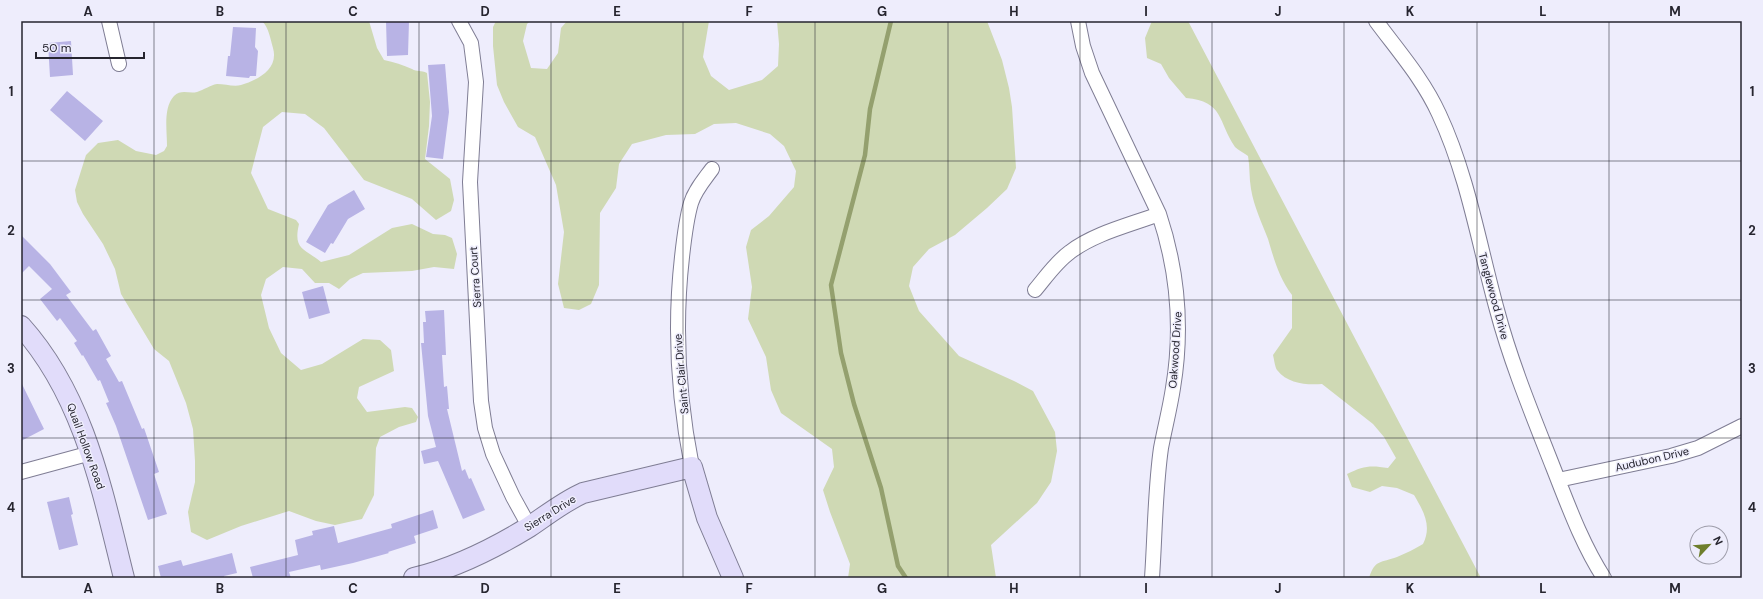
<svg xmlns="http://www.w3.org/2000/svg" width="1763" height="599" viewBox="0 0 1763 599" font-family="'DM Sans',sans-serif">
	<rect width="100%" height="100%" fill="#eeedfc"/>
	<path fill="#cfd9b4" d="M 262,21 L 369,21 L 377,48 L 384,60 C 394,62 403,65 412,69 C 417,72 421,70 427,73 L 430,102 L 429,126 L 425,159 L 450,179 L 454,200 L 451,211 L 436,220 L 412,199 L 364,180 L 324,128 L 305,114 L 282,112 L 263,127 L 251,173 L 268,209 L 296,220 L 299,224 C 293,250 304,248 321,262 L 349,255 L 392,228 L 412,224 L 433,234 L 445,235 L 452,238 L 457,254 L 454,269 L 434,267 L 412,271 L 363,273 L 350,279 L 339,289 L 329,283 L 315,283 L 302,269 L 283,267 L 266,279 L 261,295 L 269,328 L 281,353 L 301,370 L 322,364 L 363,339 L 380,340 L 391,350 L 394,371 L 359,387 L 357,398 L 367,412 L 405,407 L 412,408 L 418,417 L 416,422 L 399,427 L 380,437 L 376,448 L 374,495 L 362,519 L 335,525 L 316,521 L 289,511 L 241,526 L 207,540 L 191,532 L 188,512 L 195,482 L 195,461 L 193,429 L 186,403 L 169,361 L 154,349 L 121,294 L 115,269 L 103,244 L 83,214 L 77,202 L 75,190 L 86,155 L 98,143 L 118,140 L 136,151 L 156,155 L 164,151 L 167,146 C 167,130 163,108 174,96 C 181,89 189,94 197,92 C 204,90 210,85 217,84 C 225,84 234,87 241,85 C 258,80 279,69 273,48 C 270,38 269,28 262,21 Z
		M 496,21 L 530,21 L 527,24 L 523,41 L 531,68 L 547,69 L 558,53 L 561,28 L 567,21 L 709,21 L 703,57 L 711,76 L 729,90 L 762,80 L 778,66 L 779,44 L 777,21 L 987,21 L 1002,60 L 1009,88 L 1012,107 L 1016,168 L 1007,189 L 987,208 L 955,235 L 929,249 L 913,267 L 909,286 L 919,311 L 959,356 L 1014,381 L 1033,391 L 1055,432 L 1057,451 L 1051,482 L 1037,503 L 991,545 L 996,578 L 848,578 L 850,564 L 830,512 L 823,490 L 834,467 L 832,449 L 781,413 L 771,390 L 766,357 L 748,319 L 752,287 L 746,247 L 751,230 L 769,216 L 794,187 L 796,171 L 784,146 L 770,134 L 736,123 L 714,124 L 695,134 L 666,135 L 632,144 L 619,164 L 616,188 L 600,213 L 599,285 L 591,304 L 579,310 L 564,308 L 558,284 L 564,232 L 556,185 L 535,137 L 518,127 L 504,102 L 497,85 L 493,46 L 493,27 Z
		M 1152,21 L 1188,21 L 1481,578 L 1369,578 C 1375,559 1381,563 1397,557 C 1406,553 1415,549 1423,544 C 1432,526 1424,512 1414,495 L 1397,488 L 1382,486 L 1370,492 L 1352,487 L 1347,474 C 1363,466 1370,465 1388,468 L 1396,458 L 1384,437 L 1373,424 L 1322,384 C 1306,385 1288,384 1277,370 C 1275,367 1274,359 1273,355 L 1292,328 L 1292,295 C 1279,278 1274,259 1268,239 C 1262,223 1254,207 1251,189 C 1249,178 1250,167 1248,156 C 1244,153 1238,150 1235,147 C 1218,122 1224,101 1186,98 L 1169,78 L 1161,64 L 1147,58 L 1145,38 Z"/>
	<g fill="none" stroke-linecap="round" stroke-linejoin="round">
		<path stroke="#94a06e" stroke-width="4.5" d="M 891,21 L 870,109 L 865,155 L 831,285 L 841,353 L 854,404 L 881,488 L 898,566 L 906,578"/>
	</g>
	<path fill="#b8b3e5" d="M 386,21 L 409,21 L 408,55 L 387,56 Z
		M 233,27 L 256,28 L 255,47 L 258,51 L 256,76 L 250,76 L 249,78 L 226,76 L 228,56 L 230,56 Z
		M 71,41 L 73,75 L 50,77 L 48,43 Z
		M 445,64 L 449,112 L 443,159 L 426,157 L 432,116 L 428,65 Z
		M 67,91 L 103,121 L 85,141 L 50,110 Z
		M 354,190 L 365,209 L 348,219 L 333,244 L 331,243 L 325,253 L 306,242 L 328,205 Z
		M 21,235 L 50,264 L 71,292 L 66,295 L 93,331 L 96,329 L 111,356 L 106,359 L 119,382 L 122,381 L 142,429 L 144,428 L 159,472 L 154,474 L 167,514 L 148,520 L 116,426 L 106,403 L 109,402 L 100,380 L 98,381 L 83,355 L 82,356 L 74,343 L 77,341 L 60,318 L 57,321 L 40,299 L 52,289 L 29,266 L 21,274 Z
		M 323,286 L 330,313 L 309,319 L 302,292 Z
		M 444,310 L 446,355 L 442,355 L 444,387 L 447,386 L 449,409 L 447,409 L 462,471 L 465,469 L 469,479 L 471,478 L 485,510 L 463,519 L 438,461 L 424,464 L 421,451 L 436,447 L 428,416 L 421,343 L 424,343 L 423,322 L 426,322 L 425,311 Z
		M 21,382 L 44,429 L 21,441 Z
		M 69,497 L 73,514 L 71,515 L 78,545 L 59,550 L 47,502 Z
		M 433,510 L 438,528 L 414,536 L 416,543 L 388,552 L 389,553 L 353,563 L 321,570 L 320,565 L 289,572 L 291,578 L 253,578 L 250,567 L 298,555 L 295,540 L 313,535 L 312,531 L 334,526 L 338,543 L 392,528 L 391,524 Z
		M 232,553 L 237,573 L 224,576 L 224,578 L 161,578 L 158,566 L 181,560 L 183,566 Z"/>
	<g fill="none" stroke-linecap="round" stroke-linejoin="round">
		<defs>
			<path id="street" d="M 109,21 L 119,64
				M 459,21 L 471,43 L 476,82 L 470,182 L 481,401 L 485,428 L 493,454 L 513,497 L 529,526
				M 1078,21 L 1083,46 L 1092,73 L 1159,214 C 1178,271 1183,328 1173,388 C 1170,408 1165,427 1161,448 C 1155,490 1155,535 1152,578
				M 1376,21 C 1399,52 1423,79 1439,114 C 1468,176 1479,245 1497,310 C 1511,363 1533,416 1553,467 C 1568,505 1582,544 1604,578
				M 1035,290 C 1046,277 1056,262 1070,252 C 1095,233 1130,225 1159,214
				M 692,467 C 678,397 674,328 682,257 C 684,239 686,220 691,203 C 695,190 704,180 712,169
				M 21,472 L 91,453
				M 1558,480 L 1671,456 L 1698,448 L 1742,426"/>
			<path id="secondary" d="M 21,326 C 84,396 102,490 124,578
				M 414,578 C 455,568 493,549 529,527 C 547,515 563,502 583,493 L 692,467 L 707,518 L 733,578"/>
		</defs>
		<use href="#street" stroke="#7f7d94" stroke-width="16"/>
		<use href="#secondary" stroke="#7f7d94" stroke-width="22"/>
		<use href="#street" stroke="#fff" stroke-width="14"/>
		<use href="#secondary" stroke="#e1dcfa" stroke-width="20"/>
	</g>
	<path fill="none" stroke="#26252f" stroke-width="1" stroke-opacity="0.55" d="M 154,21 L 154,578M 286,21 L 286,578M 419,21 L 419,578M 551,21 L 551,578M 683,21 L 683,578M 815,21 L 815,578M 948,21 L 948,578M 1080,21 L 1080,578M 1212,21 L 1212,578M 1344,21 L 1344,578M 1477,21 L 1477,578M 1609,21 L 1609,578M 21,161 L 1742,161M 21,300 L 1742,300M 21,438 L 1742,438"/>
	<g text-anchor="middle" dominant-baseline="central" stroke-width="3" stroke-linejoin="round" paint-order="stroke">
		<g font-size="11" fill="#26252f" stroke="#eeedfc">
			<text transform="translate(475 277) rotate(-94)">Sierra Court</text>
			<text transform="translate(1494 296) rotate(75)">Tanglewood Drive</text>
			<text transform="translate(1175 350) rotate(-86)">Oakwood Drive</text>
			<text transform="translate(681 374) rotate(-95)">Saint Clair Drive</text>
			<text transform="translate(86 446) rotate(70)">Quail Hollow Road</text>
			<text transform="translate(1652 459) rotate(-13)">Audubon Drive</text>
			<text transform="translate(550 513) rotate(-32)">Sierra Drive</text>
		</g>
	</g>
	<rect width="1763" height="599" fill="none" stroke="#eeedfc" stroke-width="44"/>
	<g transform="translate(1709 545) rotate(64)"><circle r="19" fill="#eeedfc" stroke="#9e9daa"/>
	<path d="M0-3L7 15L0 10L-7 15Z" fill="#6e7e2c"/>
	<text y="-6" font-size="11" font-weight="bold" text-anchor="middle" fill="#26252f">N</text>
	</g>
	<path d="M36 52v6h108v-6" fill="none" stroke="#26252f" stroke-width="2"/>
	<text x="42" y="52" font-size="12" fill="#26252f" stroke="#eeedfc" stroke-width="3" paint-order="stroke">50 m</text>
	<rect x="22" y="22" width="1719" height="555" fill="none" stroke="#26252f" stroke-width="1.5"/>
	<g font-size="13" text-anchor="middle" font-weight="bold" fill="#26252f">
		<text x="88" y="16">A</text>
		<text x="220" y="16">B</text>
		<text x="353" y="16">C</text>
		<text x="485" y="16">D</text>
		<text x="617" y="16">E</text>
		<text x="749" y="16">F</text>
		<text x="882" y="16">G</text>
		<text x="1014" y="16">H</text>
		<text x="1146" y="16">I</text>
		<text x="1278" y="16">J</text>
		<text x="1410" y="16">K</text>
		<text x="1543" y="16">L</text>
		<text x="1675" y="16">M</text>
		<text x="11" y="96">1</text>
		<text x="1752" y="96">1</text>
		<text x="11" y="235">2</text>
		<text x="1752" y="235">2</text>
		<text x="11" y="373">3</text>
		<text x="1752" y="373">3</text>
		<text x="11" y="512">4</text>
		<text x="1752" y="512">4</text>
		<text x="88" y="593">A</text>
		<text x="220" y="593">B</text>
		<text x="353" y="593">C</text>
		<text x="485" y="593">D</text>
		<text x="617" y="593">E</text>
		<text x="749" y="593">F</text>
		<text x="882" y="593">G</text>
		<text x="1014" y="593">H</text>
		<text x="1146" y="593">I</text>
		<text x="1278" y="593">J</text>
		<text x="1410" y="593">K</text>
		<text x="1543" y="593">L</text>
		<text x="1675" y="593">M</text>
	</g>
</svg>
